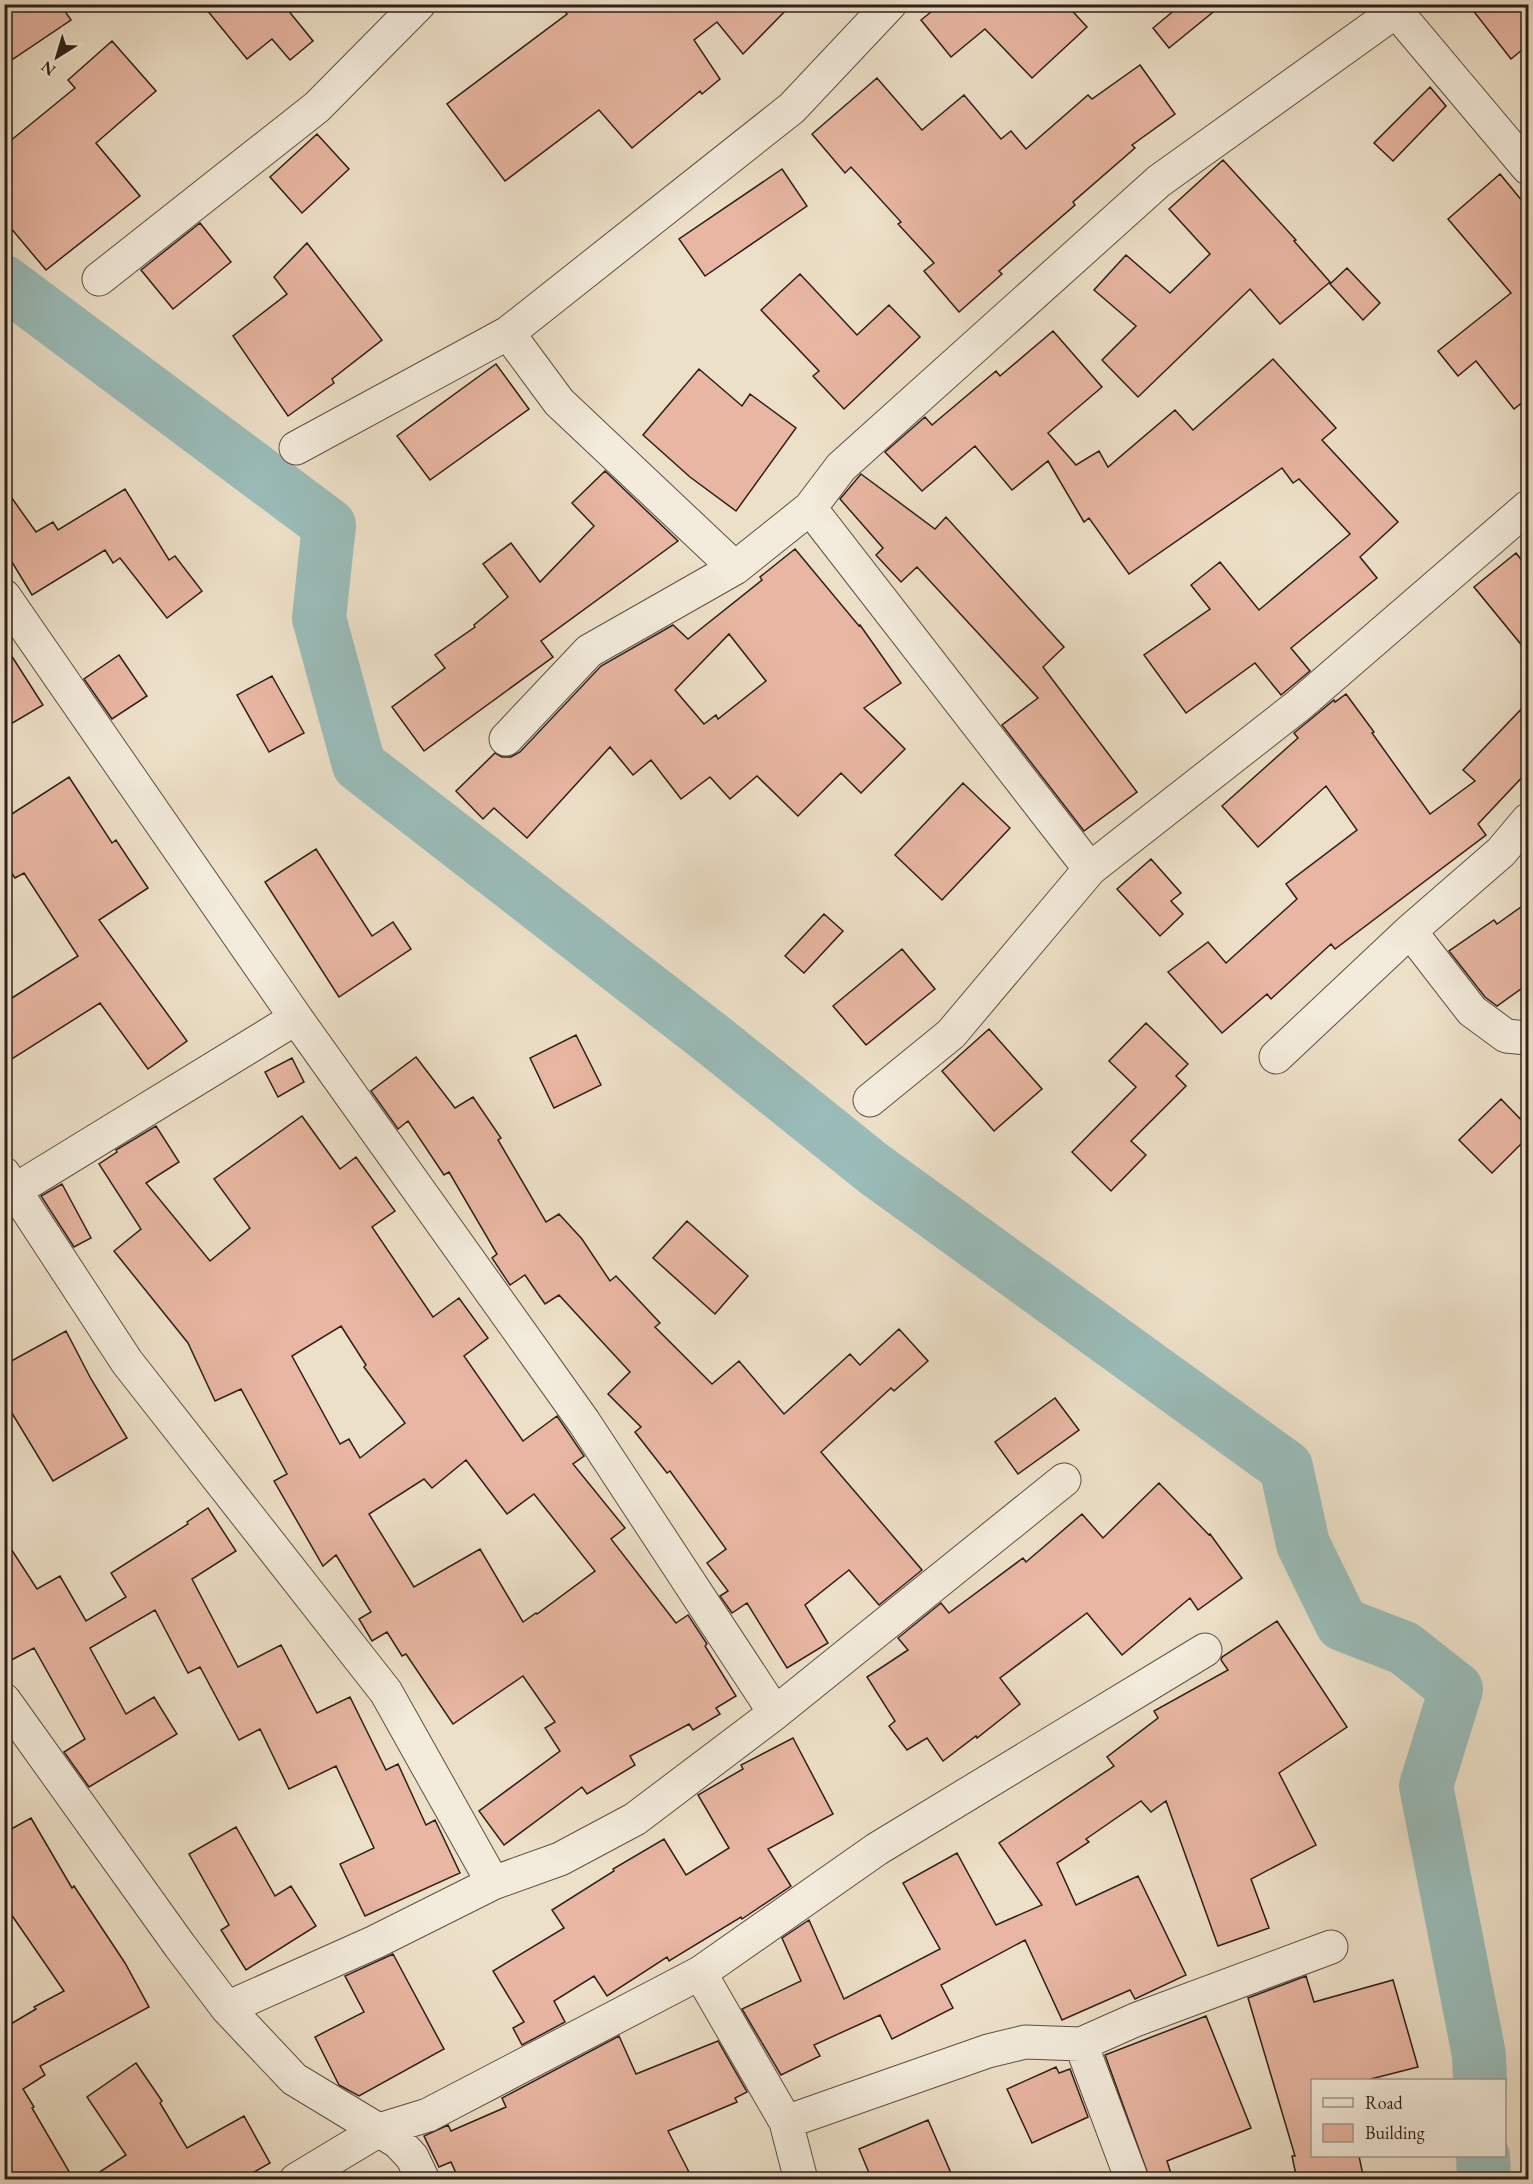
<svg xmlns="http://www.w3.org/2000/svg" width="1533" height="2184" viewBox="0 0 1533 2184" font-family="'EB Garamond',serif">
	<rect width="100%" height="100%" fill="#ede0c8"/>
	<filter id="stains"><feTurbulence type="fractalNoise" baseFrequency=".00333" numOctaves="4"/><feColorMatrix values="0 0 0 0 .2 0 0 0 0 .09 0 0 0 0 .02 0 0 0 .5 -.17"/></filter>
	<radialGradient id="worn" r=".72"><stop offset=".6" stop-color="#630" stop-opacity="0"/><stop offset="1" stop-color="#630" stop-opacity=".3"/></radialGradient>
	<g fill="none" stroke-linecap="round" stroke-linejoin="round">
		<path stroke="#9abdba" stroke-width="54" d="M 4,282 L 329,525 L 319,618 L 359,765 L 716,1042 L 874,1169 L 1286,1467 L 1303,1544 L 1342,1624 L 1404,1648 L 1456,1689 L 1426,1786 L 1479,2055 L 1480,2080
			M 1483,2156 L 1484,2180"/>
	</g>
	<path fill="#e8b6a2" stroke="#2e1f19" stroke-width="1.5" fill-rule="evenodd" d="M 4,4 L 60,4 L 71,20 L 4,65 Z
		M 202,4 L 283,4 L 313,41 L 290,60 L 272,39 L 247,59 Z
		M 560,4 L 792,4 L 743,54 L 717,22 L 694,40 L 720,79 L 702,94 L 700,91 L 632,148 L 599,110 L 505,181 L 447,104 L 567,14 Z
		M 941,4 L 1066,4 L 1087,27 L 1032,78 L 985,29 L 951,57 L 921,20 Z
		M 1182,4 L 1223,4 L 1169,48 L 1153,28 Z
		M 1468,4 L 1528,4 L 1528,45 L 1511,59 Z
		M 112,41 L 156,91 L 96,143 L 140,196 L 46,270 L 4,220 L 4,146 L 75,88 L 68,80 Z
		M 1140,65 L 1175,114 L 1132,145 L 1135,148 L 1073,202 L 1075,205 L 999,271 L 1002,274 L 959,312 L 924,271 L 934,263 L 898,224 L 901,222 L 851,167 L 845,173 L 812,134 L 877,78 L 922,130 L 964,95 L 1001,139 L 1011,131 L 1026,149 L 1088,95 L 1092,99 Z
		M 1430,87 L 1446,106 L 1393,161 L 1374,143 Z
		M 317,134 L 349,169 L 302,213 L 270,177 Z
		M 1223,160 L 1296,240 L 1294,241 L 1330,282 L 1280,324 L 1250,289 L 1138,397 L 1102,360 L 1136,326 L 1094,290 L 1126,255 L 1170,293 L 1210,254 L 1169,209 Z
		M 782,169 L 807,206 L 705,276 L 679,239 Z
		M 1500,174 L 1528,208 L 1528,398 L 1514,409 L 1476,361 L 1458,376 L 1438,351 L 1511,293 L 1448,219 Z
		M 200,223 L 231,262 L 173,309 L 141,270 Z
		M 307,243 L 382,340 L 332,379 L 334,383 L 288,416 L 233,336 L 287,294 L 274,277 Z
		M 1347,268 L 1380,303 L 1363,320 L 1330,284 Z
		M 800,274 L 857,335 L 889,305 L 920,337 L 844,409 L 813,376 L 819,371 L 761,310 Z
		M 1053,331 L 1102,387 L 1048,433 L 1076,465 L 1099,451 L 1108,467 L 1175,410 L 1193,430 L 1273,359 L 1336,428 L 1322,440 L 1398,522 L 1360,557 L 1377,578 L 1291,648 L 1310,671 L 1281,695 L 1255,663 L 1186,713 L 1144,655 L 1210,609 L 1191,585 L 1220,562 L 1259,610 L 1350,534 L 1299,479 L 1293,483 L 1282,468 L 1129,574 L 1089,518 L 1084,522 L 1048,461 L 1012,490 L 975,446 L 922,491 L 885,452 L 925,417 L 932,425 L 996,371 L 1000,376 Z
		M 496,364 L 529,409 L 430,480 L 397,436 Z
		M 699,369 L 742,406 L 750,394 L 796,428 L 736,511 L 690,477 L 643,435 Z
		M 605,471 L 678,541 L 541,641 L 553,657 L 424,751 L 392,707 L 445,668 L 435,655 L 475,627 L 474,625 L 508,597 L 483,564 L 511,543 L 540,582 L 594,526 L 572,503 Z
		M 861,474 L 935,529 L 946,517 L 1064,647 L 1043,667 L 1137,792 L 1084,831 L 1002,725 L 1038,698 L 917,567 L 901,582 L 876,555 L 883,548 L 840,499 Z
		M 4,487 L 36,532 L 53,522 L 58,530 L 125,489 L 169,560 L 175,556 L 202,591 L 167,618 L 120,558 L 113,563 L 105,550 L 32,595 L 4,549 Z
		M 795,549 L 859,626 L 860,625 L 901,683 L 864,708 L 905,749 L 861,793 L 841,773 L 798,816 L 757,776 L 730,799 L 710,777 L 681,799 L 651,760 L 633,775 L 610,747 L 527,838 L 494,808 L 483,819 L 456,791 L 495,753 L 502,757 L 511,757 L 520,752 L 601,666 L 673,625 L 688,639 L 762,580 L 760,577 ZM 729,634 L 766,681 L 718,719 L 716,715 L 704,724 L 675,690 Z
		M 1516,553 L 1528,568 L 1528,653 L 1474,587 Z
		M 4,644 L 43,705 L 4,728 Z
		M 119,655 L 147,696 L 112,719 L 84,679 Z
		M 272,676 L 304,733 L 269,752 L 237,695 Z
		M 1346,694 L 1374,732 L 1372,733 L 1430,814 L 1475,781 L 1463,770 L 1528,702 L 1528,771 L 1478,824 L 1486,835 L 1335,949 L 1331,944 L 1271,999 L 1267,994 L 1222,1033 L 1168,972 L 1208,942 L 1226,963 L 1297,899 L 1286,884 L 1357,830 L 1326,786 L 1258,847 L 1222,806 L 1298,738 L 1294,733 L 1334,700 L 1335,702 Z
		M 69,777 L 112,843 L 116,840 L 148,888 L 99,920 L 187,1041 L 148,1069 L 100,1003 L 4,1064 L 4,1003 L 78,956 L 24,873 L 15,878 L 4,862 L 4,819 Z
		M 963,783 L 1010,828 L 942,900 L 895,855 Z
		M 316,849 L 372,936 L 393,922 L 411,949 L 339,997 L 265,882 Z
		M 1151,859 L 1181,893 L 1171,901 L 1183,914 L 1160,936 L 1117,889 Z
		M 1528,902 L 1528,984 L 1497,1006 L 1485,997 L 1449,951 L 1494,920 L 1497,924 Z
		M 824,914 L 843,931 L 804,973 L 785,956 Z
		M 902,949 L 935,989 L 866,1045 L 833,1006 Z
		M 1146,1023 L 1188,1064 L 1176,1076 L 1186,1086 L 1131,1141 L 1146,1155 L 1111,1191 L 1072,1152 L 1136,1087 L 1109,1061 Z
		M 989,1029 L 1042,1089 L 994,1131 L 942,1071 Z
		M 576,1035 L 601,1085 L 554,1108 L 530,1058 Z
		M 416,1057 L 455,1108 L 473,1097 L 501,1138 L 498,1140 L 546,1222 L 559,1214 L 582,1239 L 610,1281 L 616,1276 L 660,1323 L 655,1327 L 712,1384 L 739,1361 L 784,1414 L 850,1354 L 860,1365 L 899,1329 L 928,1361 L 894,1391 L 891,1388 L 821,1452 L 922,1570 L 879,1605 L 849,1570 L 805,1605 L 828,1643 L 787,1668 L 747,1603 L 732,1613 L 720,1596 L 728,1591 L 707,1563 L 726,1549 L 670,1471 L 667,1473 L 635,1432 L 641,1427 L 608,1394 L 630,1372 L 559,1295 L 545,1304 L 525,1275 L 510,1285 L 492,1258 L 497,1254 L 449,1172 L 444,1175 L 408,1121 L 398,1129 L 371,1091 Z
		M 292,1058 L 304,1082 L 278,1097 L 265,1072 Z
		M 1501,1099 L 1528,1127 L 1528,1137 L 1492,1173 L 1459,1140 Z
		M 302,1116 L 340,1169 L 356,1157 L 395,1211 L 372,1227 L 433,1317 L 459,1298 L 488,1338 L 464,1356 L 523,1441 L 557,1416 L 584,1456 L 573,1464 L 625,1528 L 611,1539 L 676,1623 L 688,1615 L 707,1644 L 705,1646 L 736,1696 L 716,1708 L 720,1714 L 693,1730 L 689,1724 L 630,1756 L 635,1765 L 587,1794 L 582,1787 L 504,1845 L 479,1811 L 560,1751 L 545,1728 L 555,1722 L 523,1676 L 453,1724 L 406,1654 L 402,1656 L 387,1632 L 372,1641 L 359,1619 L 371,1612 L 336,1555 L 323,1566 L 274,1481 L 287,1474 L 241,1389 L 215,1401 L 188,1343 L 114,1251 L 141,1229 L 99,1164 L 117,1152 L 116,1150 L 156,1126 L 179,1162 L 146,1183 L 210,1261 L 250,1228 L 214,1179 ZM 341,1326 L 366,1365 L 364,1367 L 405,1423 L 360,1458 L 349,1439 L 340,1444 L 292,1356 ZM 466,1460 L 507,1514 L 534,1494 L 595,1571 L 537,1614 L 536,1613 L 523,1622 L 480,1549 L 414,1587 L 369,1514 L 424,1479 L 432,1488 Z
		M 62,1184 L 91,1238 L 74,1247 L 41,1196 Z
		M 687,1221 L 748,1276 L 715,1314 L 653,1258 Z
		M 66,1331 L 91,1379 L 127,1438 L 53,1481 L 4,1400 L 4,1365 Z
		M 1055,1398 L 1079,1430 L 1018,1474 L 995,1442 Z
		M 1159,1483 L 1209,1535 L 1210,1534 L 1242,1578 L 1198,1610 L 1190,1598 L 1122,1655 L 1087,1613 L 1000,1678 L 1020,1704 L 977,1738 L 976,1736 L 943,1761 L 927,1738 L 907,1750 L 889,1726 L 895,1721 L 867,1677 L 908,1650 L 898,1638 L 941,1603 L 949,1613 L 1023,1558 L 1026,1562 L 1082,1514 L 1103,1538 Z
		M 208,1508 L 236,1551 L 192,1579 L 238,1667 L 281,1645 L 317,1713 L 350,1697 L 386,1770 L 398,1764 L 426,1825 L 435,1820 L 460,1873 L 365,1916 L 340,1864 L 374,1848 L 336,1766 L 289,1789 L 260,1729 L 239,1740 L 200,1667 L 188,1673 L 155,1610 L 90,1648 L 126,1714 L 154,1697 L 177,1734 L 89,1787 L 64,1752 L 85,1739 L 34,1648 L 4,1664 L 4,1538 L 37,1589 L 60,1576 L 86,1621 L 126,1597 L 111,1573 L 188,1524 L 187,1522 Z
		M 1277,1621 L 1347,1727 L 1279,1773 L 1316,1845 L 1251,1879 L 1269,1928 L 1218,1946 L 1166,1801 L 1151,1812 L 1141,1801 L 1086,1839 L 1089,1842 L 1057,1863 L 1076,1905 L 1138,1876 L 1186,1975 L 1135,1999 L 1130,1990 L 1062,2020 L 1025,1940 L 941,1985 L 953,2008 L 892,2039 L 880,2015 L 814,2045 L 820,2056 L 781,2075 L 742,2009 L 801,1981 L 782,1938 L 809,1920 L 844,1999 L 940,1949 L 903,1883 L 957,1853 L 996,1925 L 1042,1905 L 999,1843 L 1114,1766 L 1107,1757 L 1158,1718 L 1154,1711 L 1228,1670 L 1221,1660 L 1222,1657 Z
		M 793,1738 L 833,1814 L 768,1849 L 791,1886 L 742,1919 L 741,1917 L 669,1961 L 667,1957 L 607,1996 L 594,1976 L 554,2001 L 565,2022 L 522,2045 L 513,2028 L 524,2022 L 493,1971 L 564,1928 L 552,1910 L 614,1871 L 613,1869 L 664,1839 L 686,1875 L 729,1848 L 698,1795 L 743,1769 L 741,1765 Z
		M 31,1818 L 72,1888 L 74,1886 L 125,1963 L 149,2007 L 40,2066 L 45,2075 L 23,2089 L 34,2107 L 32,2108 L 74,2180 L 4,2180 L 4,2028 L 36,2009 L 34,2007 L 64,1991 L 4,1904 L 4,1833 Z
		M 236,1827 L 275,1896 L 291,1886 L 316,1926 L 246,1970 L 221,1930 L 229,1925 L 189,1854 Z
		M 393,1954 L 444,2049 L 359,2096 L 339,2085 L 315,2037 L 364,2012 L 345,1976 Z
		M 1306,1976 L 1314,2002 L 1393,1980 L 1418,2067 L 1367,2080 L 1312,2080 L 1312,2156 L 1359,2156 L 1364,2180 L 1297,2180 L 1292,2156 L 1295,2156 L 1248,1998 Z
		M 1206,2016 L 1251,2128 L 1167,2161 L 1173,2180 L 1150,2180 L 1105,2055 Z
		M 619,2036 L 636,2074 L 718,2041 L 747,2092 L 735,2098 L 737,2102 L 668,2131 L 693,2180 L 459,2180 L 451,2162 L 439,2167 L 424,2136 L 448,2125 L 451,2131 L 506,2107 L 502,2098 Z
		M 136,2063 L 162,2101 L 160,2103 L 187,2148 L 244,2116 L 270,2163 L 240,2180 L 87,2180 L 126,2155 L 87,2097 Z
		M 1056,2067 L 1059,2073 L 1070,2069 L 1088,2117 L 1032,2143 L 1007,2089 Z
		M 928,2120 L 954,2180 L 872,2180 L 859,2149 Z"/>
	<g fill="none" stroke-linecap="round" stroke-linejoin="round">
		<defs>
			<path id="minor" d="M 1390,4 L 1528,168
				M 99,279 L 317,107 L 419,4
				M 508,333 L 559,402 L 735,568
				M 296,448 L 508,333 L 792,108 L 890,4
				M 810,508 L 1090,869
				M 4,596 L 296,1018 L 4,1197
				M 506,739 L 589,651 L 735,568 L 810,508 L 841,467 L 1159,181 L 1396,11
				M 1410,931 L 1472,1011 L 1506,1036 L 1528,1038
				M 296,1018 L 584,1422 L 775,1713
				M 1276,1057 L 1410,931 L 1501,852 L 1528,820
				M 870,1100 L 951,1034 L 1090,869 L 1299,705 L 1528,507
				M 4,1174 L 127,1362 L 386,1692 L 493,1883
				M 4,1700 L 180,1946 L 227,2008 L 294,2079 L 398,2142 L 412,2157 L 423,2180
				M 700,1973 L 786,2122 L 801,2180
				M 227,2008 L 375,1942 L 493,1883 L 560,1859 L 635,1819 L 775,1713 L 1064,1480
				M 1081,2044 L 1132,2180
				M 786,2122 L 988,2051 L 1025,2042 L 1081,2044 L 1135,2020 L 1331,1947
				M 296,2180 L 379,2130 L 428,2115 L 700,1973 L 877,1849 L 1205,1650"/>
		</defs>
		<use href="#minor" stroke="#5e4f45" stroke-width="35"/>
		<use href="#minor" stroke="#f3ebdb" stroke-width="33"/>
	</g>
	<rect width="1533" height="2184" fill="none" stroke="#ede0c8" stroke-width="24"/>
	<rect x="6" y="6" width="1521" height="2172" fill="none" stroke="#2e1f19" stroke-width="3"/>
	<rect x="12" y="12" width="1509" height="2160" fill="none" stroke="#2e1f19" stroke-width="1.5"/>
	<rect x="1311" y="2079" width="195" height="78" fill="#f3ebdb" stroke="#a4998d" stroke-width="1.5"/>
	<rect x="1323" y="2098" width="30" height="9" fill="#f3ebdb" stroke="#a4998d" stroke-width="1.5"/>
	<text x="1365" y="2109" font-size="18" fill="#2e1f19">Road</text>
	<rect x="1323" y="2124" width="30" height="18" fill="#e8b6a2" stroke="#a4998d" stroke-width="1.5"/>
	<text x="1365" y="2139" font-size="18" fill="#2e1f19">Building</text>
	<g transform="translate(57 57) rotate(217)" stroke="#f3ebdb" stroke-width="4.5" paint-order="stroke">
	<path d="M0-4.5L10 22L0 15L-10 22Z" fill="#2e1f19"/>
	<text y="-9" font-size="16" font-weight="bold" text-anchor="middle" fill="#2e1f19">N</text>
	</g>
	<rect width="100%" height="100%" filter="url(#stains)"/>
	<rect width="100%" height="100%" fill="url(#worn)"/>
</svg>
